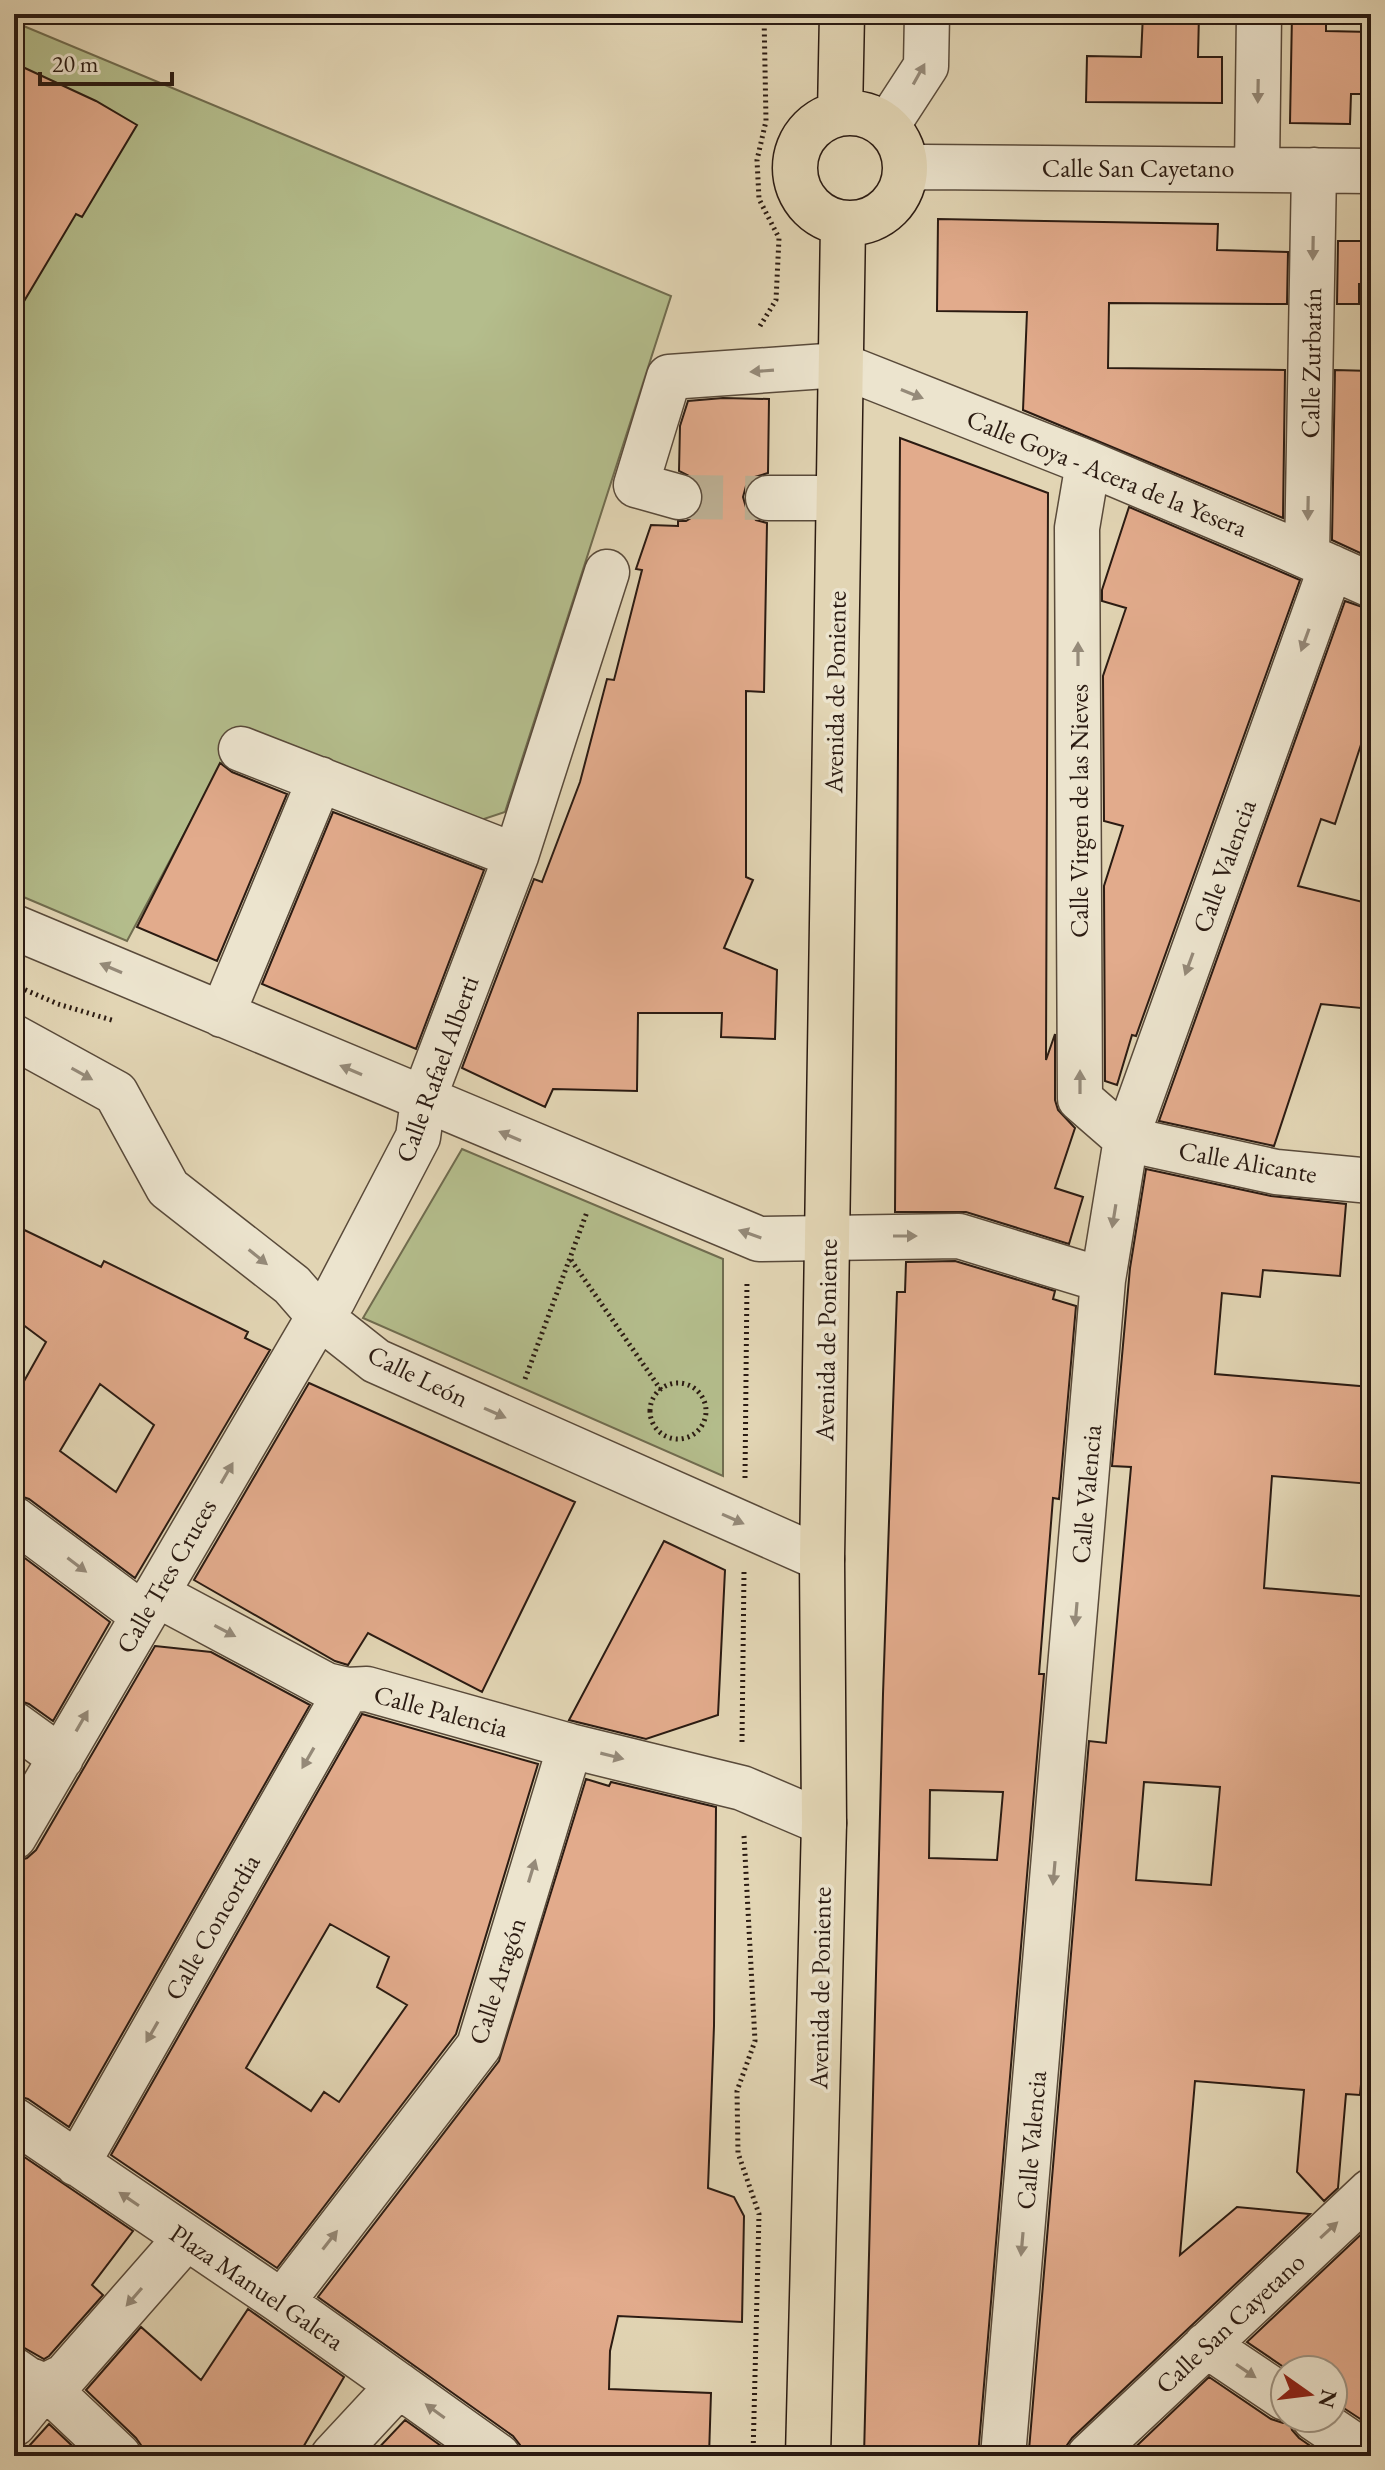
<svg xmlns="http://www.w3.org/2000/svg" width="1385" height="2470" viewBox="0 0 1385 2470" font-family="'EB Garamond',serif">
	<rect width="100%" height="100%" fill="#e2d5b4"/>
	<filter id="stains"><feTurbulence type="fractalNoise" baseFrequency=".0025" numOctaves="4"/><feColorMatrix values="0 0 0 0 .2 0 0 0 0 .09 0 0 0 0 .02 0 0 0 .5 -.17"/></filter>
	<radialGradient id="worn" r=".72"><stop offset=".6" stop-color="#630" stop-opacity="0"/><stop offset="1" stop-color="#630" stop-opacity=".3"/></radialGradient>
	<path fill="#b4bd8c" stroke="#706c4f" stroke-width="2" d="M 14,22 L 671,296 L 505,812 L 472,823 L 239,731 L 127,941 L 14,893 Z
		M 462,1149 L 723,1259 L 723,1476 L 363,1318 Z"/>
	<path fill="#e2ab8c" stroke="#2b1b12" stroke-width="2" fill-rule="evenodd" d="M 1143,14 L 1199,14 L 1198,57 L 1222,57 L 1222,103 L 1086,102 L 1087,56 L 1141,57 Z
		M 1292,14 L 1326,14 L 1326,31 L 1371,32 L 1371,94 L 1351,94 L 1350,124 L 1290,123 Z
		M 14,63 L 96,101 L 137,125 L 82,217 L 76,214 L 14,318 Z
		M 938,219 L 1218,224 L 1217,250 L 1288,252 L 1287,304 L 1109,303 L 1108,368 L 1285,370 L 1283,518 L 1023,410 L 1027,312 L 937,311 Z
		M 1338,241 L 1371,241 L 1371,284 L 1359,284 L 1359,304 L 1337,304 Z
		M 1335,370 L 1371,371 L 1371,558 L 1332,540 Z
		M 723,398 L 769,399 L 768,473 L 755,477 L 746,486 L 743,497 L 747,511 L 756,520 L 767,523 L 764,692 L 746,691 L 746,877 L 753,880 L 724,948 L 777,970 L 775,1039 L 721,1037 L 722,1013 L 638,1013 L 637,1091 L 553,1089 L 545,1107 L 462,1068 L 534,879 L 542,882 L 580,782 L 607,679 L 614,680 L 642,570 L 636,569 L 651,525 L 678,526 L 678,521 L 686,521 L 696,515 L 703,504 L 703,492 L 697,480 L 679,471 L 680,426 L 688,401 Z
		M 900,438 L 1048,493 L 1046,1060 L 1055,1034 L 1055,1100 L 1058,1110 L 1075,1128 L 1055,1188 L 1083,1197 L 1069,1244 L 966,1212 L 895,1212 Z
		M 1129,507 L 1300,580 L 1136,1036 L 1132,1035 L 1117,1085 L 1105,1081 L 1104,886 L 1123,826 L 1104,821 L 1103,676 L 1126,608 L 1102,601 L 1102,590 Z
		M 1345,601 L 1371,610 L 1371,714 L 1335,824 L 1321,819 L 1298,886 L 1371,904 L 1371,1009 L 1321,1004 L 1274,1146 L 1159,1121 Z
		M 220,763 L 232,772 L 287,794 L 217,961 L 137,927 Z
		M 333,812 L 484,870 L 416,1049 L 262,984 Z
		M 1146,1169 L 1271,1196 L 1346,1204 L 1340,1276 L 1263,1270 L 1260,1297 L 1222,1293 L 1215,1374 L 1371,1387 L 1371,1484 L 1272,1476 L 1264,1588 L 1371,1597 L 1371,1960 L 1366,2029 L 1360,2095 L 1346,2094 L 1338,2188 L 1324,2201 L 1297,2172 L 1304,2090 L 1195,2081 L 1180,2255 L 1237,2207 L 1310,2214 L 1072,2438 L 1065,2448 L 1065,2456 L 1040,2456 L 1029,2450 L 1089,1741 L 1106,1743 L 1131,1467 L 1112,1466 L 1130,1268 ZM 1144,1782 L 1220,1787 L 1211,1885 L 1136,1880 Z
		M 14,1225 L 101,1267 L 104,1261 L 248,1332 L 245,1338 L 270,1350 L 135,1578 L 29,1499 L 14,1494 L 14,1399 L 46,1342 L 14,1318 ZM 100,1384 L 154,1425 L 116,1492 L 60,1451 Z
		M 955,1261 L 1055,1291 L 1053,1299 L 1076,1306 L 1059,1499 L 1053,1498 L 1039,1674 L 1044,1674 L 978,2456 L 864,2456 L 883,1694 L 897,1292 L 905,1292 L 906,1262 ZM 930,1790 L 1003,1792 L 997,1860 L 929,1858 Z
		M 309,1383 L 575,1502 L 482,1692 L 368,1633 L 348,1665 L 335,1661 L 194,1580 Z
		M 664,1541 L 725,1570 L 718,1715 L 646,1739 L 569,1720 Z
		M 14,1550 L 110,1622 L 53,1721 L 29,1704 L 14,1699 Z
		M 155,1646 L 211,1652 L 310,1705 L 69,2127 L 28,2099 L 14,2095 L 14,1862 L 27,1858 L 36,1850 Z
		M 362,1714 L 538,1764 L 456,2034 L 277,2268 L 111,2155 ZM 330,1924 L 389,1957 L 377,1987 L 407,2005 L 339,2102 L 324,2092 L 311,2111 L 246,2068 Z
		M 586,1779 L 609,1786 L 611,1782 L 716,1807 L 714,2026 L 708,2188 L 734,2197 L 744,2216 L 742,2322 L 618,2316 L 610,2351 L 609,2389 L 711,2393 L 709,2456 L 523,2456 L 520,2445 L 513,2436 L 318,2297 L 499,2061 Z
		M 14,2150 L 133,2231 L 92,2285 L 103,2295 L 49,2356 L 44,2359 L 14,2342 Z
		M 1371,2225 L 1371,2426 L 1333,2401 L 1333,2370 L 1288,2370 L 1247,2342 Z
		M 248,2309 L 344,2377 L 298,2456 L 143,2456 L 143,2448 L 136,2438 L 86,2390 L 141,2327 L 201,2380 Z
		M 1209,2377 L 1271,2419 L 1283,2423 L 1290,2422 L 1292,2430 L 1299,2438 L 1325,2456 L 1126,2456 Z
		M 405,2420 L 455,2456 L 371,2456 Z
		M 49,2424 L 83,2456 L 20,2456 Z"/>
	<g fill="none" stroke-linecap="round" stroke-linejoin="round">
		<path stroke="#bdb094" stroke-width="44" stroke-dasharray="44 22" stroke-linecap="butt" d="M 679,497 L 768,498"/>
		<defs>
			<path id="minor" d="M 887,126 L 926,66 L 927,14
				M 1257,168 L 1259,14
				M 906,171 L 924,167 L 1371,171
				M 1088,463 L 1077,528 L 1080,1099 L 1126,1139 L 1276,1172 L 1371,1181
				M 679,497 L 636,485 L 669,377 L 840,365 L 1088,463 L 1277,543 L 1371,585
				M 768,498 L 838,498
				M 1307,556 L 1314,170
				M 241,749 L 516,856
				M 14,927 L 759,1239 L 959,1236 L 1103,1280
				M 222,1015 L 320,779
				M 14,1037 L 116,1093 L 168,1188 L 292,1285 L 319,1316 L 376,1361 L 822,1559
				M 14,1519 L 143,1615
				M 156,1594 L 326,1685 L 347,1690 L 367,1689 L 570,1746 L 742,1788 L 824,1823
				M 14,1724 L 61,1758
				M 14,1837 L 319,1316 L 333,1300 L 418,1137 L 423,1100 L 516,856 L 607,572
				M 14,2120 L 282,2302 L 498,2456
				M 77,2164 L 347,1690
				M 282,2302 L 479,2046 L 570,1746
				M 1206,2345 L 1285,2398
				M 14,2370 L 27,2379 L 45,2386 L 119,2456
				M 1314,2418 L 1370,2456
				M 14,2424 L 45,2386 L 65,2376 L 186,2238
				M 333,2456 L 399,2385
				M 1003,2456 L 1103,1280 L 1126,1139 L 1331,567
				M 1089,2456 L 1371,2191"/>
			<path id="major" d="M795 168a55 55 0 1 1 110 0a55 55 0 1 1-110 0Z
				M 840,113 L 842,14
				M 808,2456 L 824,1823 L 822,1559 L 843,224"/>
		</defs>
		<use href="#minor" stroke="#594a3a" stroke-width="47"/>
		<use href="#major" stroke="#2b1b12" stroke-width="47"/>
		<path stroke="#2b1b12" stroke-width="5" stroke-dasharray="2 4" stroke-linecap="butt" d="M 760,326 L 776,300 L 779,238 L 759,199 L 757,160 L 766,121 L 764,14
			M 14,985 L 58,1004 L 115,1021
			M 571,1260 L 661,1390
			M 525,1379 L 587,1212
			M650 1411a28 28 0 1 1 56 0a28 28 0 1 1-56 0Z
			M 745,1478 L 747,1280
			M 742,1742 L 744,1572
			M 744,1836 L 755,2041 L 737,2091 L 738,2153 L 759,2214 L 753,2456"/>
		<use href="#minor" stroke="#ece4ce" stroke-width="44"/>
		<use href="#major" stroke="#e2d5b4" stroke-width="44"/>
	</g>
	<defs><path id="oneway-solid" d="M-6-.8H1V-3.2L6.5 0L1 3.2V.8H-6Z" transform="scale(2)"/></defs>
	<g fill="#958a79">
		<use href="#oneway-solid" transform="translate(919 74) rotate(-61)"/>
		<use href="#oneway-solid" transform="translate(1258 91) rotate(91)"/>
		<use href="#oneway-solid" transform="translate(1313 248) rotate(91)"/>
		<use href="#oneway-solid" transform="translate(762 371) rotate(176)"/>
		<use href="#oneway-solid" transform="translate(912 394) rotate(22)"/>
		<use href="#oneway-solid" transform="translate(1308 508) rotate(91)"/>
		<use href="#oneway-solid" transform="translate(1305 640) rotate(110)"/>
		<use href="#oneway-solid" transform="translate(1078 654) rotate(-90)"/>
		<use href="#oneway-solid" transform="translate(1189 964) rotate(110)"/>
		<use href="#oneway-solid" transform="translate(111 968) rotate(-157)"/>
		<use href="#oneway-solid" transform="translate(351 1070) rotate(-157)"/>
		<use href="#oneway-solid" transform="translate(82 1074) rotate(29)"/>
		<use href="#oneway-solid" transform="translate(1080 1082) rotate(-90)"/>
		<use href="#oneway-solid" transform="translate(510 1136) rotate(-157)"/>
		<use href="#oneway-solid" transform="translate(1114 1216) rotate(99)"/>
		<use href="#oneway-solid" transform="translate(750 1234) rotate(-161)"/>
		<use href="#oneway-solid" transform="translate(905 1236)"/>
		<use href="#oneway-solid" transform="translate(258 1257) rotate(39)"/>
		<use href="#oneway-solid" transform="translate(495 1413) rotate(24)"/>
		<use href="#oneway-solid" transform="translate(227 1473) rotate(-60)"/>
		<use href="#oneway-solid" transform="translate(733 1519) rotate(24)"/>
		<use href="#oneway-solid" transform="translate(77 1565) rotate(37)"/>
		<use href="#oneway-solid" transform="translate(1076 1614) rotate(95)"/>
		<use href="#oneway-solid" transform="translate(225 1631) rotate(28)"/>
		<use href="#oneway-solid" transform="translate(82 1721) rotate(-60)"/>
		<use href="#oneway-solid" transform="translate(612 1756) rotate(14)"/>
		<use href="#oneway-solid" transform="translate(308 1758) rotate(120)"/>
		<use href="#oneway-solid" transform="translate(532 1871) rotate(-73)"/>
		<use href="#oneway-solid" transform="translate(1054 1873) rotate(95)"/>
		<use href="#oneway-solid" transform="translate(152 2032) rotate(120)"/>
		<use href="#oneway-solid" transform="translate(129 2199) rotate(-146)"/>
		<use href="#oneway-solid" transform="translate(1329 2230) rotate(-43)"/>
		<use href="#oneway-solid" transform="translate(330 2240) rotate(-52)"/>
		<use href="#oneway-solid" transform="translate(1022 2244) rotate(95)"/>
		<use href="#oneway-solid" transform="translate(134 2297) rotate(131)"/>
		<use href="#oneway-solid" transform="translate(1246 2371) rotate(34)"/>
		<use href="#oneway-solid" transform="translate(435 2411) rotate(-144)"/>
	</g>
	<g text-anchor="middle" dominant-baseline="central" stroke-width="7" stroke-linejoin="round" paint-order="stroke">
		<g font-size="26" fill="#2b1b12" stroke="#ece4ce">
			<text x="1138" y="168">Calle San Cayetano</text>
			<text transform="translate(1311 363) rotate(-89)">Calle Zurbarán</text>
			<text transform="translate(1107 473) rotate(22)">Calle Goya - Acera de la Yesera</text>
			<text transform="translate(835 692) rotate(-89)">Avenida de Poniente</text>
			<text transform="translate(1079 811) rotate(-90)">Calle Virgen de las Nieves</text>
			<text transform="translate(1224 866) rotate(-70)">Calle Valencia</text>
			<text transform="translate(437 1069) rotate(-70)">Calle Rafael Alberti</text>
			<text transform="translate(1248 1162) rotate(10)">Calle Alicante</text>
			<text transform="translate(826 1340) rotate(-89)">Avenida de Poniente</text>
			<text transform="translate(418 1376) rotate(26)">Calle León</text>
			<text transform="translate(1086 1494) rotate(-85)">Calle Valencia</text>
			<text transform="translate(166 1576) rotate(-60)">Calle Tres Cruces</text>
			<text transform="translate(441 1711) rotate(15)">Calle Palencia</text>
			<text transform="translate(212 1927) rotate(-60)">Calle Concordia</text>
			<text transform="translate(497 1981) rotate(-72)">Calle Aragón</text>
			<text transform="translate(820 1988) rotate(-89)">Avenida de Poniente</text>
			<text transform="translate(1031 2140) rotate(-85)">Calle Valencia</text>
			<text transform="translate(257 2287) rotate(34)">Plaza Manuel Galera</text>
			<text transform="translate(1230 2323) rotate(-43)">Calle San Cayetano</text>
		</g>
	</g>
	<rect width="1385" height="2470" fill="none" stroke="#e2d5b4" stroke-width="48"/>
	<rect x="16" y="16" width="1353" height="2438" fill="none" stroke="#2b1b12" stroke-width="4"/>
	<rect x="24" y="24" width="1337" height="2422" fill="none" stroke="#2b1b12" stroke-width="2"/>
	<g transform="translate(1309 2394) rotate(104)"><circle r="38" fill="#ece4ce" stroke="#9f9483" stroke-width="2"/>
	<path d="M0-6L14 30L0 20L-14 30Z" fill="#8f2418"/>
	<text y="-12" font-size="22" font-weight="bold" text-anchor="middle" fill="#2b1b12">N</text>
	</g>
	<path d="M40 72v12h132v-12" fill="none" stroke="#2b1b12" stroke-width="4"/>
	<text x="52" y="72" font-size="24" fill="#2b1b12" stroke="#ece4ce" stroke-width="6" paint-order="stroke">20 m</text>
	<rect width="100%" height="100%" filter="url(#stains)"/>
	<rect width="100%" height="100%" fill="url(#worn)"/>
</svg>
